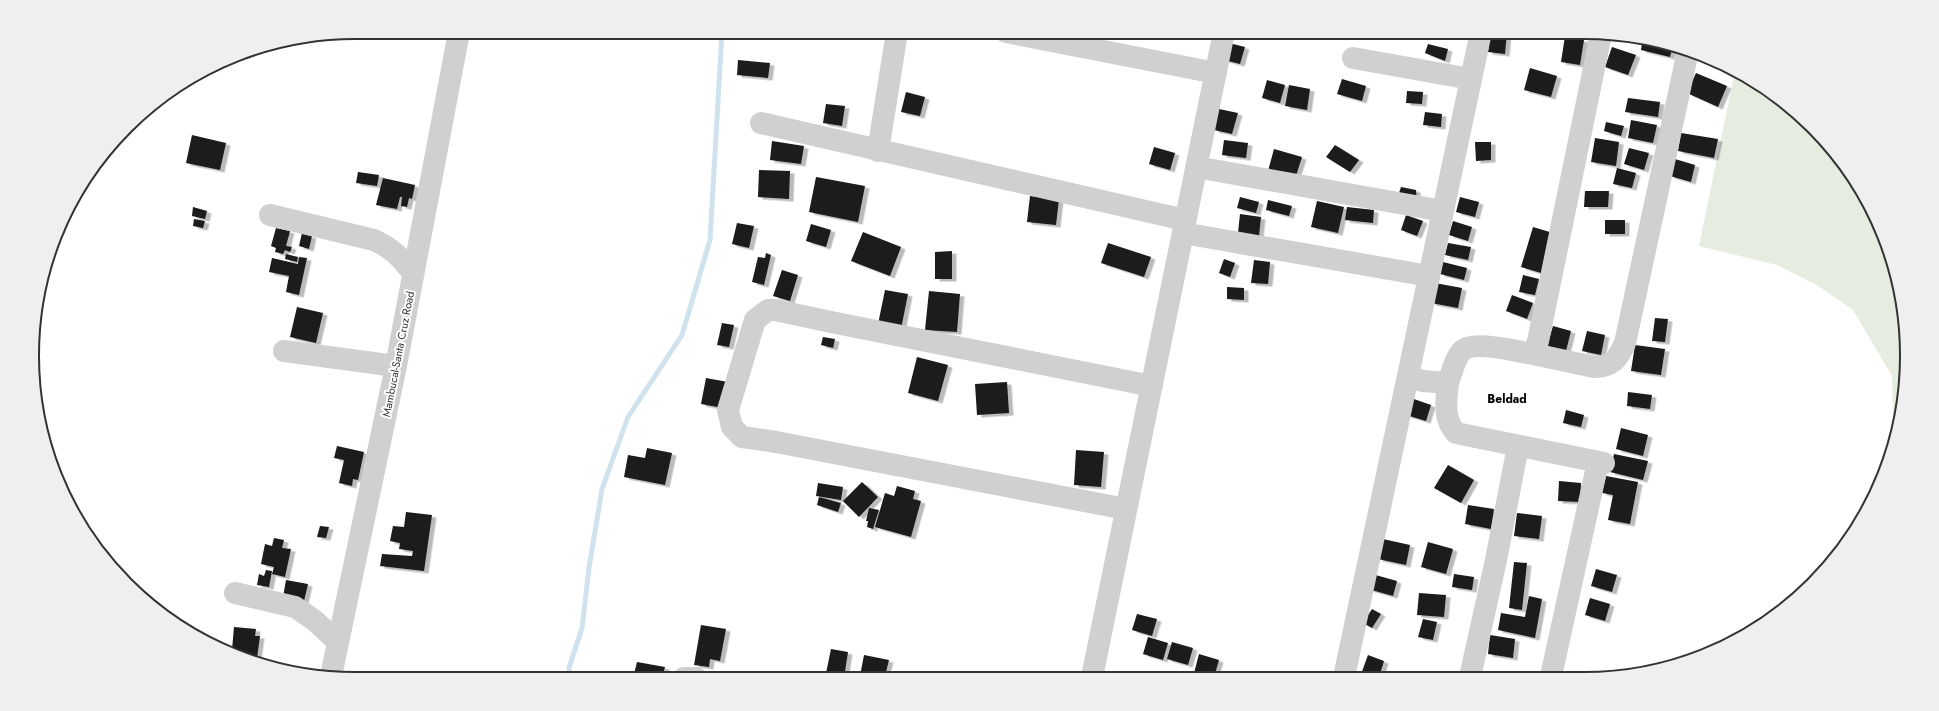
<svg xmlns="http://www.w3.org/2000/svg" width="1939" height="711" viewBox="0 0 1939 711" font-family="Jost,sans-serif">
	<defs>
		<filter id="shadow"><feDropShadow dx="4.5" dy="2.5" stdDeviation="0" flood-color="#0004"/></filter>
	</defs>
	<rect width="100%" height="100%" fill="#fff"/>
	<path fill="#e6ecdf" d="M 1735,71 L 1780,99 L 1827,142 L 1864,194 L 1890,251 L 1904,313 L 1906,376 L 1894,443 L 1892,376 L 1853,310 L 1817,285 L 1777,265 L 1699,246 Z"/>
	<g fill="none" stroke-linecap="round" stroke-linejoin="round">
		<path stroke="#cfe2ee" stroke-width="5" d="M 569,679 L 569,668 L 582,628 L 589,568 L 602,489 L 628,417 L 682,335 L 710,240 L 722,32"/>
	</g>
	<path fill="#1a1a1a" filter="url(#shadow)" d="M 1490,32 L 1507,32 L 1505,54 L 1488,52 Z
		M 1565,36 L 1584,40 L 1580,65 L 1561,62 Z
		M 1621,37 L 1673,45 L 1670,57 L 1641,50 L 1642,43 Z
		M 1229,43 L 1245,47 L 1240,64 L 1224,60 Z
		M 1428,44 L 1448,49 L 1445,61 L 1425,53 Z
		M 1612,47 L 1636,55 L 1628,75 L 1605,67 Z
		M 738,60 L 770,63 L 768,78 L 737,75 Z
		M 1530,68 L 1557,76 L 1551,97 L 1524,90 Z
		M 1696,73 L 1727,86 L 1718,107 L 1687,93 Z
		M 1342,79 L 1366,86 L 1362,101 L 1337,94 Z
		M 1267,80 L 1285,85 L 1280,103 L 1262,98 Z
		M 1289,85 L 1310,89 L 1307,110 L 1285,106 Z
		M 1407,91 L 1423,92 L 1422,104 L 1406,103 Z
		M 906,92 L 925,97 L 920,116 L 901,112 Z
		M 1628,98 L 1660,102 L 1658,117 L 1625,112 Z
		M 826,104 L 845,106 L 842,126 L 823,123 Z
		M 1219,109 L 1238,113 L 1232,134 L 1214,130 Z
		M 1425,112 L 1442,114 L 1441,127 L 1423,125 Z
		M 1631,120 L 1657,125 L 1653,143 L 1628,138 Z
		M 1606,122 L 1624,126 L 1621,136 L 1604,131 Z
		M 1681,133 L 1718,139 L 1714,158 L 1678,151 Z
		M 192,135 L 226,143 L 220,170 L 186,163 Z
		M 1595,138 L 1619,142 L 1616,166 L 1591,162 Z
		M 1224,140 L 1248,143 L 1246,158 L 1222,155 Z
		M 772,141 L 804,146 L 801,164 L 770,160 Z
		M 1475,142 L 1491,142 L 1491,160 L 1476,161 Z
		M 1335,145 L 1359,160 L 1350,172 L 1326,157 Z
		M 1154,147 L 1175,153 L 1170,170 L 1149,164 Z
		M 1629,148 L 1649,153 L 1644,170 L 1624,164 Z
		M 1274,149 L 1302,157 L 1295,179 L 1268,171 Z
		M 1675,159 L 1695,165 L 1691,182 L 1670,176 Z
		M 1617,168 L 1636,173 L 1632,188 L 1613,184 Z
		M 759,170 L 790,171 L 789,199 L 758,197 Z
		M 358,172 L 379,175 L 377,186 L 356,183 Z
		M 816,177 L 865,186 L 858,222 L 809,212 Z
		M 383,178 L 415,185 L 412,199 L 409,198 L 407,207 L 401,206 L 402,197 L 400,197 L 397,209 L 376,205 Z
		M 1401,187 L 1416,190 L 1417,203 L 1397,199 Z
		M 1585,191 L 1609,191 L 1608,207 L 1584,207 Z
		M 1030,196 L 1059,199 L 1056,225 L 1027,222 Z
		M 1240,197 L 1259,202 L 1256,213 L 1237,208 Z
		M 1460,197 L 1479,202 L 1475,217 L 1456,212 Z
		M 1268,200 L 1292,206 L 1289,216 L 1266,210 Z
		M 1317,201 L 1344,207 L 1338,233 L 1311,227 Z
		M 193,207 L 207,211 L 205,219 L 192,216 Z
		M 1347,207 L 1374,210 L 1373,223 L 1345,220 Z
		M 1240,214 L 1261,217 L 1259,236 L 1238,233 Z
		M 1406,215 L 1423,221 L 1417,236 L 1401,230 Z
		M 194,219 L 205,221 L 203,228 L 193,226 Z
		M 1605,220 L 1625,220 L 1625,234 L 1605,234 Z
		M 1453,221 L 1472,227 L 1468,241 L 1449,235 Z
		M 737,223 L 754,226 L 749,248 L 732,244 Z
		M 811,224 L 831,230 L 826,247 L 806,241 Z
		M 1533,227 L 1553,233 L 1541,273 L 1521,267 Z
		M 276,228 L 290,231 L 286,246 L 292,247 L 290,252 L 285,250 L 283,254 L 275,252 L 276,248 L 271,246 Z
		M 863,232 L 901,247 L 890,276 L 851,261 Z
		M 302,233 L 312,236 L 309,249 L 299,246 Z
		M 1108,243 L 1151,257 L 1144,277 L 1101,263 Z
		M 1448,243 L 1471,247 L 1468,260 L 1445,255 Z
		M 952,251 L 952,279 L 935,279 L 935,252 Z
		M 766,253 L 771,255 L 764,285 L 752,282 L 758,257 L 765,258 Z
		M 286,254 L 298,257 L 297,262 L 285,259 Z
		M 299,257 L 307,258 L 299,295 L 286,292 L 289,276 L 269,272 L 272,258 L 298,264 Z
		M 1224,259 L 1235,263 L 1230,277 L 1219,273 Z
		M 1254,260 L 1270,262 L 1268,284 L 1251,283 Z
		M 1443,262 L 1467,268 L 1464,280 L 1440,274 Z
		M 782,270 L 798,275 L 790,301 L 773,296 Z
		M 1523,275 L 1539,279 L 1535,295 L 1519,292 Z
		M 1435,283 L 1462,288 L 1458,308 L 1431,303 Z
		M 1227,287 L 1244,288 L 1244,300 L 1227,299 Z
		M 885,290 L 908,294 L 900,334 L 877,329 Z
		M 929,291 L 960,294 L 957,332 L 925,330 Z
		M 1512,295 L 1533,303 L 1527,319 L 1506,311 Z
		M 297,307 L 323,313 L 316,343 L 290,337 Z
		M 1655,318 L 1668,319 L 1665,342 L 1652,341 Z
		M 722,323 L 734,325 L 729,347 L 717,345 Z
		M 1553,326 L 1571,331 L 1566,351 L 1547,346 Z
		M 1587,331 L 1605,335 L 1601,355 L 1582,351 Z
		M 823,337 L 835,339 L 833,348 L 821,345 Z
		M 1635,345 L 1665,349 L 1661,375 L 1631,371 Z
		M 917,357 L 948,365 L 938,401 L 908,393 Z
		M 706,378 L 728,382 L 723,408 L 701,404 Z
		M 1007,382 L 1009,413 L 977,415 L 975,384 Z
		M 1628,392 L 1652,395 L 1650,409 L 1627,406 Z
		M 1411,398 L 1431,405 L 1426,421 L 1406,415 Z
		M 1566,410 L 1584,415 L 1581,427 L 1563,423 Z
		M 1621,428 L 1648,435 L 1643,456 L 1616,449 Z
		M 337,446 L 364,452 L 358,480 L 353,479 L 352,486 L 339,483 L 344,460 L 334,458 Z
		M 647,448 L 672,453 L 665,485 L 624,477 L 628,455 L 645,458 Z
		M 1076,450 L 1104,452 L 1101,487 L 1074,485 Z
		M 1614,454 L 1648,461 L 1643,480 L 1610,472 Z
		M 1448,465 L 1474,480 L 1461,503 L 1434,488 Z
		M 1606,476 L 1638,482 L 1630,524 L 1608,520 L 1613,495 L 1602,493 Z
		M 1559,481 L 1581,483 L 1580,502 L 1558,501 Z
		M 862,482 L 878,497 L 859,517 L 843,501 Z
		M 818,483 L 843,487 L 841,500 L 816,496 Z
		M 897,486 L 915,491 L 913,499 L 921,501 L 911,537 L 875,527 L 885,493 L 894,496 Z
		M 819,497 L 841,503 L 838,512 L 817,505 Z
		M 1468,505 L 1494,509 L 1491,529 L 1465,524 Z
		M 869,508 L 879,510 L 873,529 L 867,527 L 868,521 L 866,521 Z
		M 406,512 L 432,515 L 424,571 L 380,566 L 382,554 L 412,556 L 413,551 L 399,549 L 400,543 L 390,541 L 393,526 L 404,527 Z
		M 1517,513 L 1542,516 L 1539,539 L 1514,536 Z
		M 320,526 L 329,527 L 326,538 L 317,537 Z
		M 274,538 L 284,540 L 282,548 L 291,549 L 285,577 L 272,574 L 274,567 L 261,564 L 265,544 L 272,546 Z
		M 1383,539 L 1410,545 L 1406,565 L 1378,559 Z
		M 1428,542 L 1453,549 L 1446,574 L 1421,567 Z
		M 1514,562 L 1527,563 L 1522,610 L 1509,608 Z
		M 1596,569 L 1617,575 L 1612,592 L 1591,586 Z
		M 266,570 L 272,571 L 269,587 L 257,585 L 259,574 L 264,576 Z
		M 1372,574 L 1397,581 L 1393,596 L 1368,589 Z
		M 1454,574 L 1474,577 L 1472,590 L 1452,587 Z
		M 286,580 L 308,584 L 304,601 L 283,597 Z
		M 1419,593 L 1446,595 L 1444,617 L 1417,615 Z
		M 1529,596 L 1542,599 L 1535,638 L 1498,630 L 1501,613 L 1525,617 Z
		M 1590,598 L 1610,604 L 1605,621 L 1585,615 Z
		M 1372,609 L 1381,614 L 1372,628 L 1363,623 Z
		M 1137,614 L 1157,619 L 1152,636 L 1132,630 Z
		M 1423,619 L 1437,622 L 1433,640 L 1418,637 Z
		M 701,625 L 726,629 L 720,661 L 710,659 L 709,667 L 694,665 Z
		M 234,627 L 256,629 L 255,636 L 260,636 L 257,658 L 249,658 L 232,650 Z
		M 1490,635 L 1515,639 L 1513,658 L 1488,654 Z
		M 1148,637 L 1168,643 L 1163,660 L 1143,654 Z
		M 1172,642 L 1193,648 L 1188,665 L 1167,659 Z
		M 831,649 L 848,652 L 844,678 L 825,678 Z
		M 1199,654 L 1219,660 L 1214,677 L 1193,677 Z
		M 864,655 L 889,660 L 886,672 L 881,671 L 879,678 L 860,676 Z
		M 1368,655 L 1384,661 L 1379,677 L 1360,677 Z
		M 256,661 L 272,663 L 272,668 L 270,667 Z
		M 637,662 L 665,667 L 662,678 L 633,678 Z
		M 593,675 L 604,677 L 604,678 L 592,678 Z"/>
	<g fill="none" stroke-linecap="round" stroke-linejoin="round">
		<path stroke="#d0d0d0" stroke-width="22" d="M 1006,32 L 1216,73
			M 1353,58 L 1471,79
			M 761,123 L 1185,220
			M 878,151 L 897,32
			M 1196,167 L 1443,211
			M 270,215 L 374,240 C 392,248 401,258 413,273
			M 1183,233 L 1429,276
			M 284,351 L 396,366
			M 1533,354 L 1594,367 C 1612,367 1618,359 1625,343 L 1688,51
			M 1408,377 L 1423,381 L 1448,383 C 1452,373 1454,360 1461,352 C 1472,339 1518,352 1533,354 L 1538,341 L 1601,34
			M 1448,383 C 1446,401 1443,419 1456,433 L 1604,463
			M 1126,509 L 776,442 L 742,437 L 732,427 L 728,410 L 755,320 L 768,310 L 775,310 L 831,322 L 1152,386
			M 235,593 L 295,607 L 314,620 L 338,642
			M 331,676 L 396,366 L 459,32
			M 1551,676 L 1598,462
			M 1092,677 L 1224,32
			M 1344,677 L 1481,32
			M 1470,677 L 1496,560 L 1518,446
			M 684,678 L 696,678"/>
	</g>
	<g text-anchor="middle" dominant-baseline="central" stroke-width="4" stroke-linejoin="round" paint-order="stroke">
		<g font-size="11" fill="#333" stroke="#fff">
			<text transform="translate(398 354) rotate(-79)">Mambucal-Santa Cruz Road</text>
		</g>
		<g font-size="12" font-weight="bold" fill="#000" stroke="#fff">
			<text x="1507" y="399">Beldad</text>
		</g>
	</g>
	<path d="M0 0H1939V711H0ZM355 39H1584A316 316 0 0 1 1900 355V356A316 316 0 0 1 1584 672H355A316 316 0 0 1 39 356V355A316 316 0 0 1 355 39Z" fill="#efefef" fill-rule="evenodd"/>
	<path fill="none" stroke="#333" stroke-width="2" d="M355 39H1584A316 316 0 0 1 1900 355V356A316 316 0 0 1 1584 672H355A316 316 0 0 1 39 356V355A316 316 0 0 1 355 39Z"/>
</svg>
